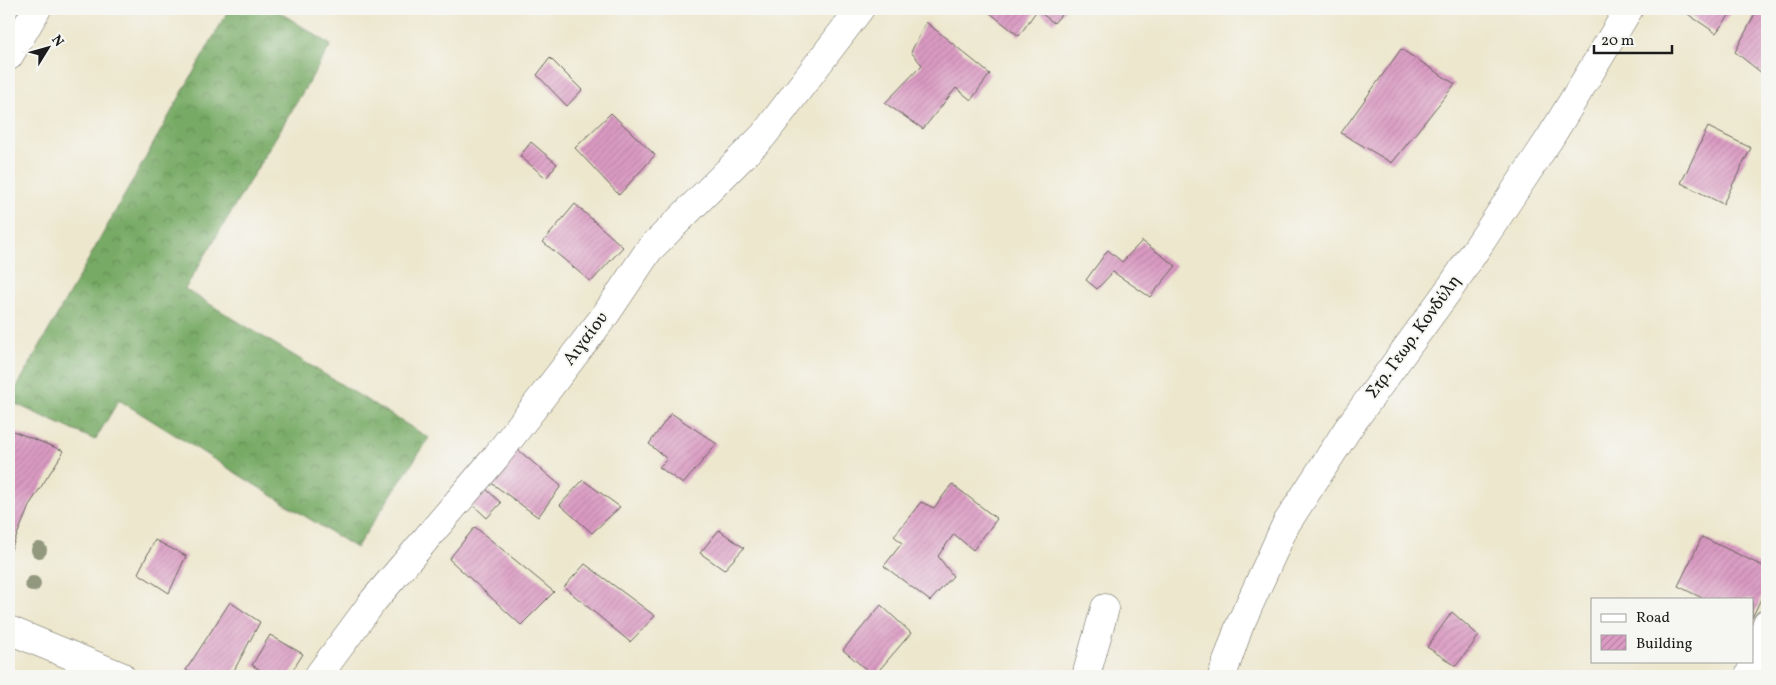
<svg xmlns="http://www.w3.org/2000/svg" width="1776" height="685" viewBox="0 0 1776 685" font-family="Vollkorn,serif">
	<defs>
		<pattern id="forest-crowns" width="20" height="18" patternUnits="userSpaceOnUse" patternTransform="scale(1.25)"><rect width="20" height="18" fill="#77aa65"/><path d="M2 6a3 3 0 1 1 6 0M12 15a3 3 0 1 1 6 0" fill="none" stroke="#618a52"/></pattern>
		<pattern id="building-hatch" width="6" height="6" patternUnits="userSpaceOnUse" patternTransform="scale(1.25)"><rect width="6" height="6" fill="#da9ac2"/><path d="M-1 1l2-2M0 6l6-6M5 7l2-2" fill="none" stroke="#ba84a6"/></pattern>
	</defs>
	<rect width="100%" height="100%" fill="#f6f6f2"/>
	<filter id="ink" filterUnits="userSpaceOnUse"><feTurbulence type="fractalNoise" baseFrequency=".02" numOctaves="2"/><feDisplacementMap in="SourceGraphic" scale="10" xChannelSelector="R" yChannelSelector="G"/><feConvolveMatrix kernelMatrix="1 2 1 2 8 2 1 2 1" color-interpolation-filters="sRGB"/></filter>
	<filter id="wash" filterUnits="userSpaceOnUse"><feTurbulence type="fractalNoise" baseFrequency=".0096" numOctaves="4" result="noise"/><feDisplacementMap in="SourceGraphic" scale="20" xChannelSelector="R" yChannelSelector="G"/><feGaussianBlur stdDeviation="1.12" result="paint"/><feColorMatrix in="noise" values="0 0 0 0 0 0 0 0 0 0 0 0 0 0 0 0 0 1.4 0 .05"/><feComposite in="paint" operator="in"/></filter>
	<g filter="url(#wash)">
		<rect width="100%" height="100%" fill="#ede7ce"/>
		<path fill="url(#forest-crowns)" stroke="#4a6340" d="M 229,9 L 275,9 L 331,45 L 185,289 L 429,438 L 356,548 L 119,400 L 95,440 L 9,401 Z"/>
		<g id="blocks">
			<path fill="url(#building-hatch)" d="M 985,9 L 1066,9 L 1054,23 L 1037,10 L 1019,36 Z
				M 1680,9 L 1734,9 L 1716,33 Z
				M 1757,10 L 1767,19 L 1767,77 L 1735,52 Z
				M 926,22 L 990,74 L 971,100 L 956,88 L 923,129 L 885,103 L 922,65 L 911,52 Z
				M 1401,49 L 1455,84 L 1392,163 L 1341,133 Z
				M 550,58 L 582,90 L 567,106 L 537,75 Z
				M 611,113 L 655,155 L 619,195 L 575,148 Z
				M 1708,127 L 1751,148 L 1723,204 L 1681,183 Z
				M 531,142 L 557,164 L 546,178 L 520,156 Z
				M 575,204 L 623,247 L 591,282 L 543,242 Z
				M 1142,241 L 1176,266 L 1150,297 L 1113,272 L 1097,289 L 1086,280 L 1108,250 L 1122,262 Z
				M 671,413 L 717,444 L 683,484 L 659,467 L 667,459 L 649,444 Z
				M 13,431 L 64,451 L 30,504 L 10,552 L 9,441 Z
				M 517,449 L 561,486 L 538,517 L 490,482 Z
				M 583,480 L 620,507 L 592,533 L 560,505 Z
				M 952,484 L 997,519 L 973,550 L 954,534 L 938,556 L 953,576 L 930,601 L 884,566 L 902,543 L 894,536 L 921,502 L 934,508 Z
				M 484,487 L 501,503 L 487,518 L 471,503 Z
				M 475,527 L 554,592 L 521,625 L 449,559 Z
				M 719,530 L 744,548 L 724,570 L 700,553 Z
				M 1702,537 L 1767,568 L 1767,586 L 1752,618 L 1752,599 L 1704,599 L 1678,586 Z
				M 155,540 L 186,556 L 169,593 L 138,573 Z
				M 585,564 L 655,616 L 630,642 L 564,587 Z
				M 230,602 L 260,622 L 231,676 L 196,676 L 186,670 Z
				M 881,605 L 911,633 L 874,676 L 843,650 Z
				M 1452,612 L 1479,636 L 1456,666 L 1427,647 Z
				M 270,635 L 303,654 L 289,676 L 270,676 L 252,665 Z"/>
		</g>
	</g>
	<g filter="url(#ink)">
		<use href="#blocks" fill-opacity="0" stroke="#65635a" stroke-width="1"/>
		<g fill="none" stroke-linecap="round" stroke-linejoin="round">
			<defs>
				<path id="minor" d="M 9,56 L 37,9
					M 9,630 L 121,676
					M 318,676 L 374,600 L 495,458 L 606,314 L 649,250 L 763,136 L 860,9
					M 1086,676 L 1105,608
					M 1222,676 L 1239,627 L 1286,524 L 1349,427 L 1453,284 L 1550,138 L 1629,9
					M 1749,676 L 1767,623"/>
			</defs>
			<use href="#minor" stroke="#65635a" stroke-width="29"/>
			<use href="#minor" stroke="#fff" stroke-width="28"/>
		</g>
		<g fill="#91987d">
			<circle cx="39" cy="550" r="8"/>
			<circle cx="33" cy="584" r="8"/>
		</g>
	</g>
	<g text-anchor="middle" dominant-baseline="central" stroke-width="4" stroke-linejoin="round" paint-order="stroke">
		<g font-size="18" fill="#1c1c1c" stroke="#f6f6f2">
			<text transform="translate(1414 337) rotate(-54)">Στρ. Γεωρ. Κονδύλη</text>
			<text transform="translate(586 339) rotate(-53)">Αιγαίου</text>
		</g>
	</g>
	<rect width="1776" height="685" fill="none" stroke="#f6f6f2" stroke-width="30"/>
	<rect x="1591" y="598" width="162" height="65" fill="#f6f6f2" stroke="#9f9f9c"/>
	<rect x="1601" y="614" width="25" height="8" fill="#ffffff" stroke="#9f9f9c"/>
	<text x="1636" y="622" font-size="15" fill="#1c1c1c">Road</text>
	<rect x="1601" y="635" width="25" height="15" fill="url(#building-hatch)" stroke="#9f9f9c"/>
	<text x="1636" y="648" font-size="15" fill="#1c1c1c">Building</text>
	<g transform="translate(48 48) rotate(53)" stroke="#f6f6f2" stroke-width="4" paint-order="stroke">
	<path d="M0-4L9 19L0 12L-9 19Z" fill="#1c1c1c"/>
	<text y="-8" font-size="14" font-weight="bold" text-anchor="middle" fill="#1c1c1c">N</text>
	</g>
	<path d="M1594 45v8h78v-8" fill="none" stroke="#1c1c1c" stroke-width="2.5"/>
	<text x="1601" y="45" font-size="15" fill="#1c1c1c" stroke="#f6f6f2" stroke-width="4" paint-order="stroke">20 m</text>
</svg>
